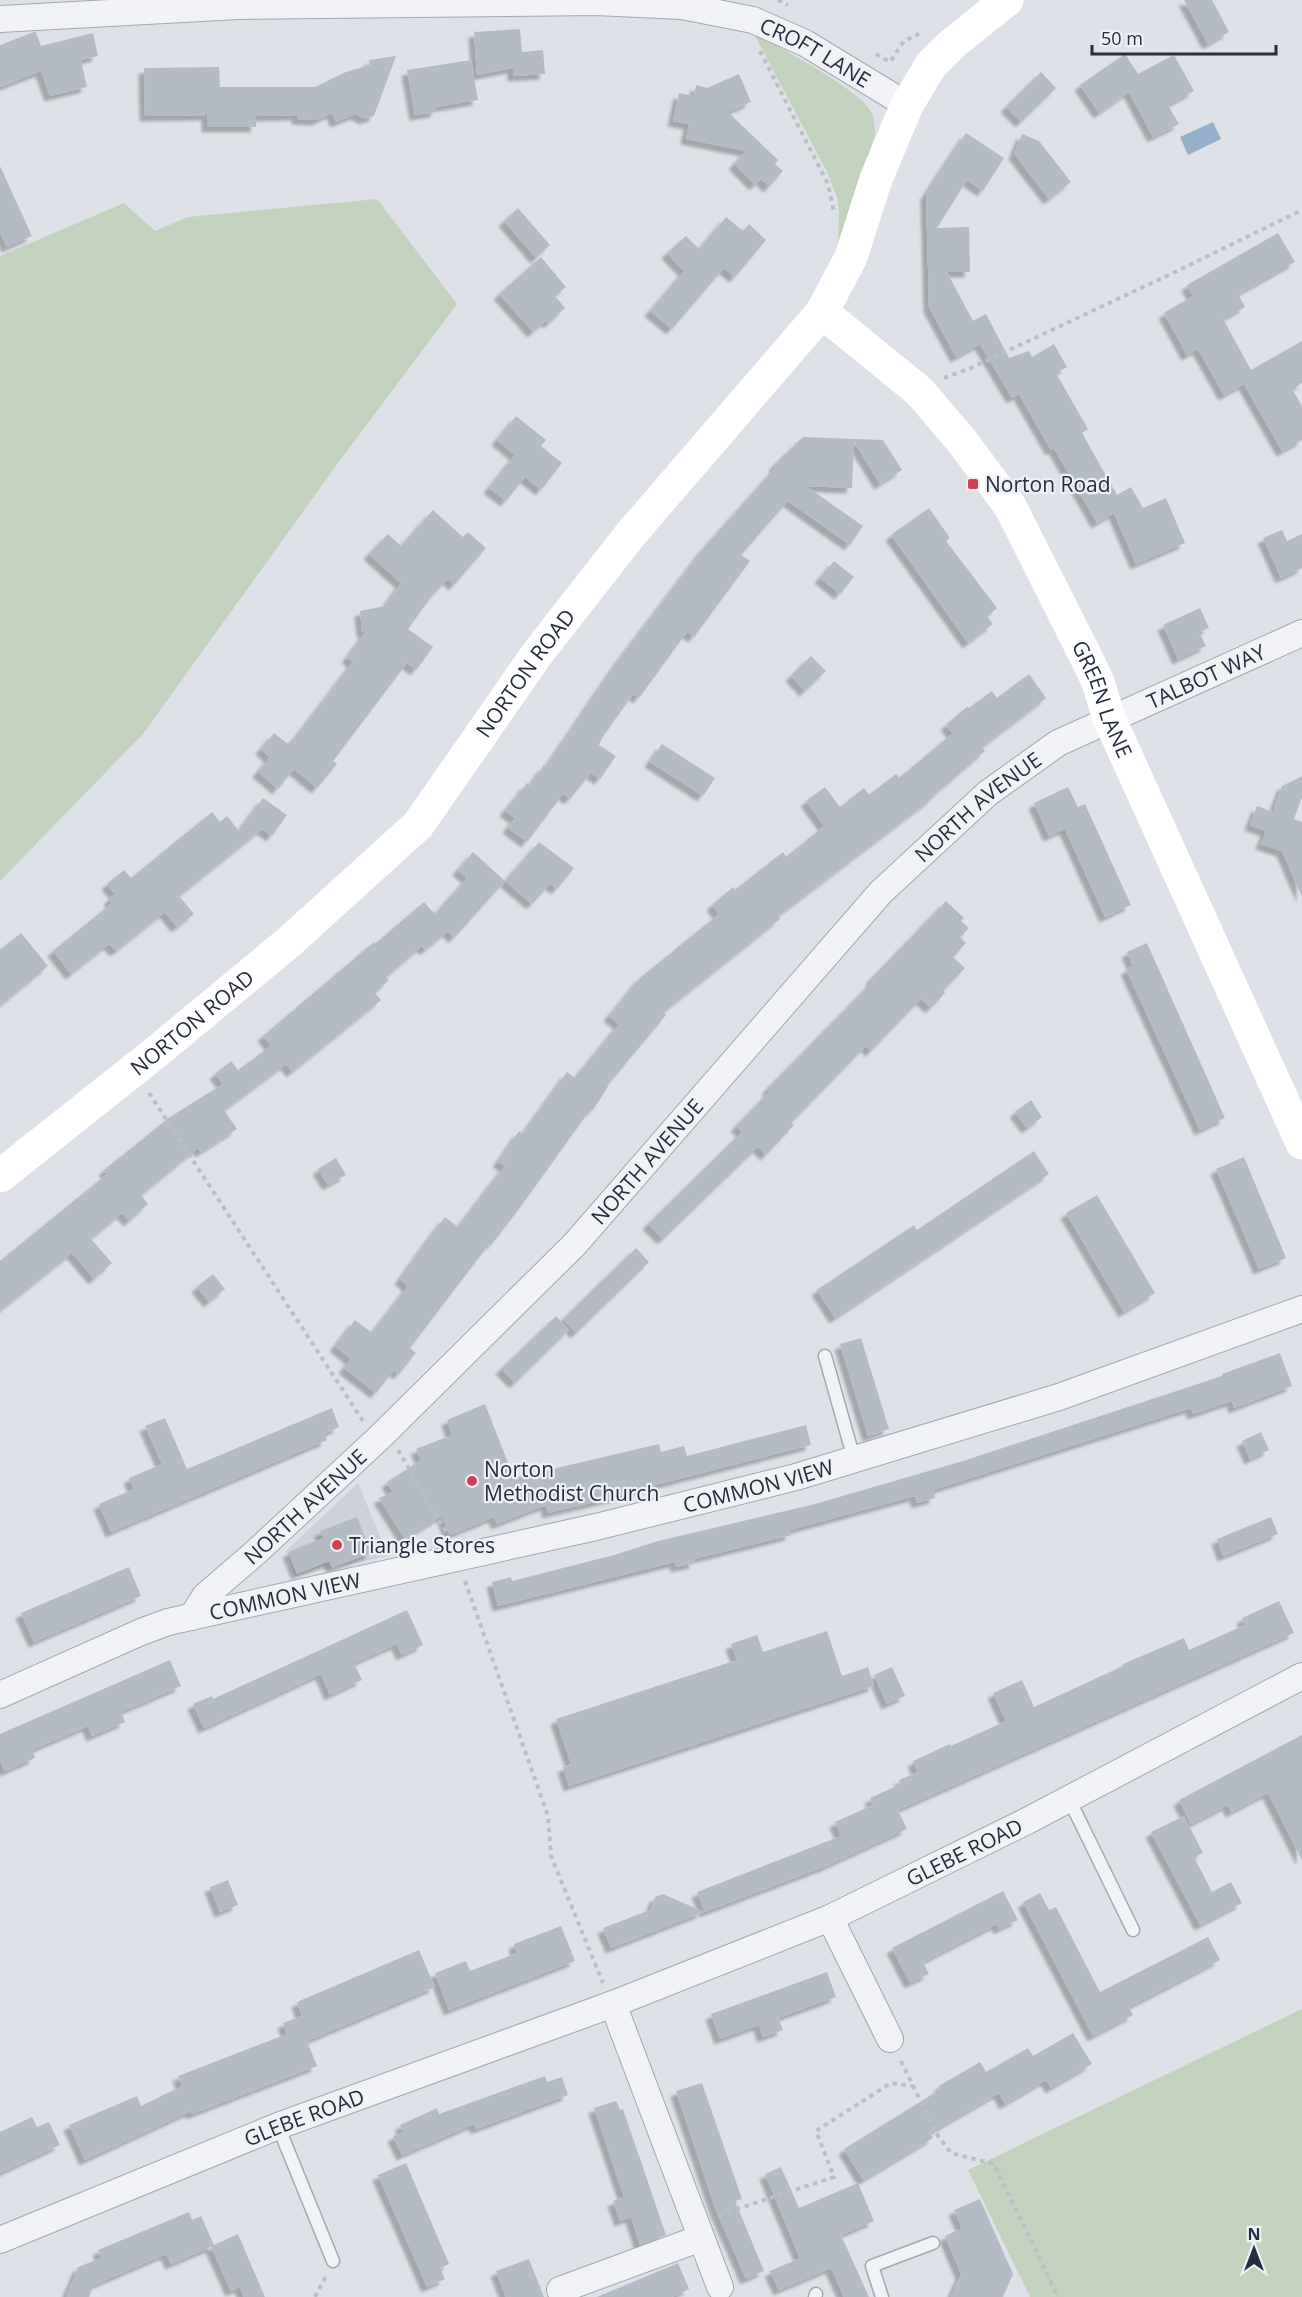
<svg xmlns="http://www.w3.org/2000/svg" width="1302" height="2297" viewBox="0 0 1302 2297" font-family="'Open Sans',sans-serif">
	<defs>
		<filter id="shadow"><feDropShadow dx="-5.5" dy="5.5" stdDeviation="1.5" flood-color="#0004"/></filter>
	</defs>
	<rect width="100%" height="100%" fill="#dee2e8"/>
	<path fill="#ccd1da" d="M 358,1483 L 388,1556 L 295,1576 L 286,1551 Z"/>
	<path fill="#c3d2be" d="M 754,34 C 778,45 854,88 868,107 C 874,114 875,125 875,134 L 842,243 L 838,241 L 839,211 L 837,197 L 827,172 Z
		M 377,199 L 457,304 L 338,463 L 143,734 L 0,881 L 0,256 L 124,203 L 155,231 L 188,217 Z
		M 1302,2009 L 1302,2297 L 1030,2297 L 968,2170 Z"/>
	<path fill="#97b0c9" d="M 1213,122 L 1221,139 L 1188,155 L 1180,137 Z"/>
	<path fill="#b5bbc5" filter="url(#shadow)" d="M 1184,0 L 1212,0 L 1229,32 L 1208,44 Z
		M 520,29 L 522,52 L 543,50 L 545,74 L 513,76 L 513,68 L 477,75 L 474,32 Z
		M 34,32 L 36,32 L 41,46 L 93,33 L 98,56 L 81,60 L 87,87 L 50,96 L 41,71 L 0,87 L 0,45 Z
		M 1125,54 L 1138,74 L 1174,55 L 1194,91 L 1168,105 L 1179,124 L 1153,137 L 1129,92 L 1099,113 L 1080,85 Z
		M 396,56 L 374,116 L 365,119 L 356,114 L 336,122 L 332,113 L 317,120 L 297,119 L 297,115 L 256,116 L 256,127 L 207,127 L 207,115 L 145,116 L 144,68 L 219,67 L 220,87 L 315,87 L 346,72 L 370,65 L 369,60 Z
		M 471,60 L 478,100 L 436,107 L 436,112 L 415,115 L 407,70 Z
		M 1041,72 L 1056,88 L 1021,122 L 1006,107 Z
		M 739,74 L 751,102 L 728,112 L 778,160 L 775,164 L 783,171 L 769,187 L 761,179 L 755,185 L 734,164 L 746,151 L 686,139 L 689,124 L 673,121 L 679,93 L 694,96 L 696,85 L 707,88 Z
		M 966,133 L 1004,158 L 983,191 L 967,180 L 937,228 L 969,227 L 970,272 L 947,272 L 973,321 L 986,314 L 1009,358 L 1029,351 L 1032,357 L 1054,344 L 1067,367 L 1056,373 L 1088,429 L 1082,433 L 1117,495 L 1131,487 L 1143,508 L 1166,498 L 1185,543 L 1136,564 L 1114,513 L 1097,523 L 1054,448 L 1051,450 L 1019,394 L 1012,398 L 980,344 L 956,357 L 929,307 L 926,194 Z
		M 1022,134 L 1039,141 L 1071,182 L 1049,199 L 1014,154 Z
		M 0,166 L 32,236 L 7,247 L 0,232 Z
		M 518,208 L 550,245 L 536,258 L 504,221 Z
		M 726,217 L 743,231 L 749,224 L 766,240 L 735,277 L 724,268 L 672,329 L 650,311 L 684,271 L 667,253 L 686,236 L 699,249 Z
		M 1278,233 L 1295,262 L 1238,294 L 1245,307 L 1223,319 L 1251,370 L 1302,341 L 1302,383 L 1292,389 L 1302,406 L 1302,440 L 1282,451 L 1244,384 L 1224,395 L 1198,349 L 1187,355 L 1164,313 L 1193,296 L 1187,285 Z
		M 541,257 L 566,287 L 555,296 L 565,308 L 549,323 L 547,320 L 533,332 L 499,294 Z
		M 516,416 L 546,440 L 541,446 L 562,463 L 541,490 L 525,477 L 506,501 L 489,488 L 515,455 L 497,440 Z
		M 803,437 L 883,440 L 902,470 L 880,484 L 854,442 L 852,488 L 806,486 L 863,526 L 850,545 L 788,501 L 741,555 L 750,561 L 694,637 L 687,632 L 639,698 L 633,694 L 602,738 L 599,745 L 616,756 L 600,779 L 591,773 L 570,799 L 563,794 L 527,842 L 508,828 L 515,818 L 505,811 L 527,783 L 530,786 L 544,765 L 546,767 L 618,661 L 703,549 L 776,467 L 774,465 Z
		M 929,508 L 950,538 L 946,541 L 997,608 L 987,616 L 993,624 L 968,643 L 891,535 Z
		M 433,510 L 463,537 L 468,532 L 486,548 L 454,585 L 448,579 L 431,597 L 408,629 L 433,647 L 416,670 L 407,663 L 333,761 L 337,764 L 317,788 L 294,769 L 278,789 L 258,772 L 270,757 L 261,749 L 274,733 L 288,744 L 299,733 L 353,662 L 347,658 L 365,633 L 362,631 L 360,611 L 385,606 L 401,583 L 369,554 L 388,534 L 401,546 Z
		M 1282,530 L 1287,541 L 1302,534 L 1302,568 L 1281,578 L 1263,538 Z
		M 834,561 L 854,577 L 840,594 L 820,578 Z
		M 1200,608 L 1209,628 L 1199,632 L 1206,646 L 1178,659 L 1163,625 Z
		M 811,656 L 826,671 L 805,691 L 791,676 Z
		M 1029,674 L 1046,698 L 982,747 L 985,751 L 933,796 L 934,797 L 778,916 L 780,919 L 663,1012 L 666,1015 L 607,1086 L 608,1087 L 592,1111 L 590,1110 L 516,1213 L 491,1245 L 490,1243 L 410,1348 L 416,1353 L 399,1374 L 394,1370 L 376,1393 L 344,1368 L 351,1359 L 335,1346 L 355,1320 L 372,1333 L 408,1286 L 400,1279 L 427,1241 L 445,1217 L 458,1227 L 505,1166 L 498,1162 L 519,1131 L 523,1134 L 567,1072 L 575,1078 L 619,1024 L 609,1016 L 640,978 L 719,914 L 712,905 L 733,887 L 735,890 L 783,852 L 786,857 L 824,826 L 806,801 L 825,787 L 840,807 L 864,788 L 869,795 L 896,774 L 899,778 L 953,733 L 946,725 L 968,706 L 969,708 L 992,691 L 997,698 Z
		M 662,744 L 715,778 L 703,796 L 650,762 Z
		M 1302,776 L 1302,797 L 1294,819 L 1302,822 L 1302,897 L 1282,851 L 1261,844 L 1266,831 L 1250,825 L 1257,806 L 1273,812 L 1282,786 Z
		M 1068,787 L 1078,807 L 1085,804 L 1131,905 L 1105,917 L 1065,829 L 1049,836 L 1034,803 Z
		M 263,798 L 287,815 L 272,836 L 262,829 L 179,896 L 194,914 L 177,927 L 165,912 L 116,951 L 109,944 L 71,974 L 53,951 L 112,903 L 109,899 L 115,894 L 107,884 L 124,870 L 131,878 L 212,812 L 220,822 L 227,816 L 239,831 Z
		M 539,842 L 574,868 L 557,889 L 550,884 L 532,904 L 505,881 Z
		M 473,852 L 505,881 L 454,938 L 448,931 L 425,950 L 422,946 L 386,977 L 389,980 L 375,993 L 381,1000 L 292,1072 L 286,1064 L 224,1110 L 237,1129 L 201,1152 L 198,1148 L 141,1195 L 148,1204 L 129,1221 L 122,1213 L 91,1239 L 112,1263 L 94,1279 L 72,1253 L 0,1311 L 0,1261 L 107,1174 L 104,1170 L 128,1151 L 170,1117 L 223,1084 L 215,1074 L 231,1061 L 238,1070 L 271,1046 L 263,1036 L 374,942 L 375,944 L 424,902 L 435,914 L 467,878 L 458,870 Z
		M 946,901 L 964,918 L 961,921 L 969,928 L 960,937 L 966,943 L 953,957 L 965,968 L 943,991 L 945,993 L 931,1008 L 921,999 L 871,1051 L 866,1046 L 791,1123 L 794,1125 L 766,1155 L 758,1147 L 663,1239 L 648,1224 L 742,1132 L 736,1126 L 770,1091 L 767,1089 L 873,981 L 871,979 Z
		M 21,933 L 48,966 L 0,1006 L 0,950 Z
		M 1147,943 L 1225,1118 L 1200,1130 L 1126,969 L 1133,966 L 1127,952 Z
		M 1031,1100 L 1042,1117 L 1027,1128 L 1015,1112 Z
		M 1034,1151 L 1049,1174 L 835,1318 L 817,1290 L 914,1225 L 917,1230 Z
		M 1244,1157 L 1286,1258 L 1259,1269 L 1216,1169 Z
		M 336,1158 L 346,1175 L 328,1185 L 318,1169 Z
		M 1097,1195 L 1155,1293 L 1124,1312 L 1066,1213 Z
		M 636,1248 L 649,1262 L 576,1333 L 563,1319 Z
		M 213,1274 L 225,1289 L 209,1302 L 197,1287 Z
		M 556,1316 L 569,1330 L 515,1383 L 501,1369 Z
		M 861,1338 L 889,1429 L 868,1436 L 840,1344 Z
		M 1280,1353 L 1292,1386 L 1234,1408 L 1232,1401 L 1193,1414 L 1191,1408 L 933,1490 L 935,1498 L 917,1503 L 915,1496 L 790,1530 L 791,1535 L 694,1559 L 695,1563 L 676,1567 L 675,1562 L 498,1606 L 492,1582 L 511,1577 L 512,1581 L 614,1555 L 658,1541 L 815,1504 L 963,1461 L 1222,1376 L 1222,1374 Z
		M 485,1404 L 514,1478 L 659,1444 L 661,1452 L 684,1446 L 687,1456 L 806,1425 L 811,1445 L 636,1490 L 637,1492 L 548,1513 L 546,1505 L 497,1524 L 494,1517 L 450,1535 L 442,1516 L 405,1539 L 379,1498 L 393,1492 L 387,1482 L 421,1460 L 416,1449 L 452,1435 L 447,1420 Z
		M 332,1408 L 339,1427 L 324,1434 L 327,1440 L 111,1532 L 99,1504 L 134,1489 L 129,1478 L 162,1464 L 145,1426 L 165,1418 L 187,1469 Z
		M 1261,1432 L 1269,1450 L 1250,1459 L 1242,1441 Z
		M 357,1517 L 371,1553 L 332,1568 L 329,1561 L 297,1574 L 288,1552 L 323,1538 L 320,1531 Z
		M 1271,1517 L 1278,1534 L 1223,1556 L 1217,1539 Z
		M 129,1567 L 141,1596 L 34,1642 L 21,1613 Z
		M 1279,1601 L 1294,1633 L 898,1810 L 907,1829 L 826,1866 L 705,1912 L 697,1892 L 841,1836 L 835,1822 L 873,1805 L 870,1798 L 901,1784 L 899,1780 L 918,1772 L 913,1761 L 950,1744 L 951,1746 L 1006,1721 L 993,1693 L 1022,1680 L 1034,1707 L 1123,1666 L 1123,1664 L 1184,1638 L 1189,1650 L 1245,1625 L 1242,1618 Z
		M 407,1610 L 423,1645 L 402,1655 L 397,1644 L 354,1663 L 362,1680 L 330,1695 L 321,1674 L 204,1728 L 193,1704 L 212,1696 L 213,1699 Z
		M 827,1631 L 842,1676 L 868,1667 L 874,1686 L 569,1786 L 563,1767 L 571,1764 L 556,1719 L 737,1660 L 731,1644 L 757,1635 L 763,1652 Z
		M 170,1660 L 181,1686 L 121,1712 L 125,1722 L 92,1736 L 88,1726 L 32,1750 L 35,1758 L 5,1771 L 0,1760 L 0,1734 Z
		M 892,1667 L 905,1696 L 887,1704 L 874,1675 Z
		M 1302,1735 L 1302,1860 L 1268,1793 L 1231,1812 L 1228,1805 L 1191,1824 L 1179,1800 Z
		M 1184,1816 L 1203,1853 L 1194,1857 L 1212,1892 L 1231,1882 L 1242,1903 L 1200,1925 L 1151,1832 Z
		M 228,1880 L 238,1905 L 220,1912 L 210,1887 Z
		M 1003,1891 L 1018,1920 L 999,1929 L 997,1924 L 923,1962 L 929,1974 L 910,1983 L 892,1948 Z
		M 1040,1893 L 1049,1910 L 1056,1907 L 1100,1992 L 1208,1937 L 1220,1960 L 1129,2007 L 1133,2015 L 1093,2036 L 1023,1902 Z
		M 663,1894 L 704,1912 L 611,1948 L 603,1928 L 650,1910 L 655,1897 Z
		M 561,1926 L 575,1961 L 449,2010 L 435,1973 L 466,1961 L 470,1971 L 517,1953 L 514,1944 Z
		M 419,1950 L 435,1987 L 307,2041 L 317,2066 L 192,2114 L 191,2111 L 85,2160 L 69,2125 L 137,2096 L 141,2106 L 182,2086 L 178,2076 L 287,2034 L 283,2023 L 302,2016 L 297,2002 Z
		M 827,1972 L 836,1997 L 778,2018 L 783,2030 L 763,2037 L 759,2025 L 720,2039 L 711,2014 Z
		M 1073,2033 L 1092,2064 L 1051,2088 L 1046,2080 L 1005,2104 L 999,2093 L 930,2133 L 933,2138 L 863,2180 L 844,2149 L 941,2089 L 939,2086 L 980,2062 L 986,2072 L 1028,2048 L 1033,2056 Z
		M 545,2076 L 547,2082 L 562,2077 L 568,2095 L 476,2129 L 474,2124 L 402,2155 L 393,2136 L 403,2132 L 400,2125 L 437,2108 L 439,2114 Z
		M 702,2083 L 742,2199 L 735,2201 L 764,2271 L 746,2279 L 715,2208 L 676,2091 Z
		M 616,2101 L 620,2110 L 623,2109 L 666,2235 L 640,2245 L 631,2217 L 620,2221 L 613,2201 L 624,2197 L 594,2108 Z
		M 32,2117 L 37,2127 L 49,2122 L 60,2145 L 0,2173 L 0,2132 Z
		M 406,2163 L 449,2264 L 440,2268 L 445,2279 L 427,2287 L 378,2175 Z
		M 781,2167 L 799,2208 L 858,2183 L 874,2221 L 841,2235 L 869,2297 L 844,2297 L 831,2268 L 779,2290 L 770,2271 L 800,2258 L 765,2174 Z
		M 980,2199 L 1013,2274 L 1003,2297 L 951,2297 L 961,2274 L 945,2236 L 962,2228 L 954,2210 Z
		M 189,2212 L 192,2220 L 201,2216 L 214,2245 L 238,2234 L 265,2297 L 244,2297 L 240,2287 L 231,2291 L 211,2247 L 171,2264 L 166,2254 L 94,2285 L 89,2297 L 66,2297 L 78,2267 L 101,2258 L 98,2250 Z
		M 529,2259 L 544,2297 L 506,2297 L 496,2271 Z
		M 678,2263 L 689,2289 L 672,2297 L 597,2297 Z"/>
	<g fill="none" stroke-linecap="round" stroke-linejoin="round">
		<defs>
			<path id="lane" d="M 825,1356 L 854,1459
				M 1069,1799 L 1133,1930
				M 278,2126 L 333,2261
				M 815,2297 L 816,2294
				M 882,2297 L 872,2266 L 933,2243"/>
			<g id="street">
				<path id="s1" d="M 0,19 L 238,6 L 596,2 L 682,6 L 753,20 L 805,43 L 907,105"/>
				<path id="s2" d="M 192,1617 L 205,1596 L 255,1553 L 380,1437 L 575,1244 L 881,892 L 988,793 L 1058,743 L 1302,633"/>
				<path id="s3" d="M 0,1695 L 141,1632 L 168,1622 L 596,1527 L 796,1477 L 1059,1397 L 1302,1309"/>
				<path d="M 830,1918 L 890,2039"/>
				<path d="M 613,2004 L 720,2287"/>
				<path id="s4" d="M 0,2240 L 278,2126 L 613,2004 L 830,1918 L 1027,1821 L 1302,1676"/>
				<path d="M 560,2290 L 701,2238"/>
			</g>
		</defs>
		<use href="#lane" stroke="#a3a9b2" stroke-width="15"/>
		<use href="#street" stroke="#a3a9b2" stroke-width="28"/>
		<path stroke="#bbbfc6" stroke-width="4" stroke-dasharray="4.5 4.5" stroke-linecap="butt" d="M 778,0 L 788,5
			M 760,51 L 828,184 L 834,212
			M 876,54 L 890,62 L 904,41 L 919,34
			M 944,378 L 971,368 L 1173,273 L 1302,210
			M 149,1093 L 363,1421
			M 398,1450 L 448,1535
			M 465,1581 L 548,1816 L 551,1856 L 603,1983
			M 901,2061 L 936,2133 L 951,2153 L 994,2164 L 1058,2297
			M 719,2215 L 834,2177 L 816,2131 L 891,2083 L 913,2086
			M 315,2297 L 326,2276"/>
		<use href="#lane" stroke="#f0f2f6" stroke-width="12"/>
		<use href="#street" stroke="#f0f2f6" stroke-width="26"/>
		<g stroke="#fff" stroke-width="33">
			<path id="s5" d="M 822,312 L 919,391 L 961,440 L 1010,506 L 1085,655 L 1098,682 L 1109,718 L 1302,1143"/>
			<path id="s6" d="M 0,1176 L 155,1053 L 289,942 L 418,825 L 537,654 L 630,535 L 822,312 L 851,257 L 876,179 L 907,105 L 931,65 L 951,45 L 1007,0"/>
		</g>
	</g>
	<g fill="#d23e54" stroke="#edf1f5" stroke-width="2">
		<rect x="967" y="478" width="12" height="12" rx="3"/>
		<circle cx="472" cy="1481" r="6"/>
		<circle cx="337" cy="1545" r="6"/>
	</g>
	<g text-anchor="middle" dominant-baseline="central" stroke-width="4.5" stroke-linejoin="round" paint-order="stroke">
		<g font-size="21" fill="#262f3f" stroke="#edf1f5">
			<text stroke="none"><textPath href="#s1" startOffset="825">CROFT LANE</textPath></text>
			<text stroke="none"><textPath href="#s6" startOffset="732">NORTON ROAD</textPath></text>
			<text stroke="none"><textPath href="#s2" startOffset="1396">TALBOT WAY</textPath></text>
			<text stroke="none"><textPath href="#s5" startOffset="486">GREEN LANE</textPath></text>
			<text stroke="none"><textPath href="#s2" startOffset="1131">NORTH AVENUE</textPath></text>
			<text stroke="none"><textPath href="#s6" startOffset="246">NORTON ROAD</textPath></text>
			<text stroke="none"><textPath href="#s2" startOffset="645">NORTH AVENUE</textPath></text>
			<text stroke="none"><textPath href="#s3" startOffset="789">COMMON VIEW</textPath></text>
			<text stroke="none"><textPath href="#s2" startOffset="159">NORTH AVENUE</textPath></text>
			<text stroke="none"><textPath href="#s3" startOffset="303">COMMON VIEW</textPath></text>
			<text stroke="none"><textPath href="#s4" startOffset="1040">GLEBE ROAD</textPath></text>
			<text stroke="none"><textPath href="#s4" startOffset="328">GLEBE ROAD</textPath></text>
		</g>
		<g font-size="21" fill="#262f3f" stroke="#edf1f5" text-anchor="start">
			<text x="985" y="484">Norton Road</text>
			<text x="484" y="1469">Norton<tspan x="484" dy="24">Methodist Church</tspan></text>
			<text x="349" y="1545">Triangle Stores</text>
		</g>
	</g>
	<g transform="translate(1254 2249)" stroke="#edf1f5" stroke-width="4.5" paint-order="stroke">
	<path d="M0-4.5L10 22L0 15L-10 22Z" fill="#262f3f"/>
	<text y="-9" font-size="16" font-weight="bold" text-anchor="middle" fill="#262f3f">N</text>
	</g>
	<path d="M1092 45v9h184v-9" fill="none" stroke="#262f3f" stroke-width="3"/>
	<text x="1101" y="45" font-size="18" fill="#262f3f" stroke="#edf1f5" stroke-width="4.5" paint-order="stroke">50 m</text>
</svg>
